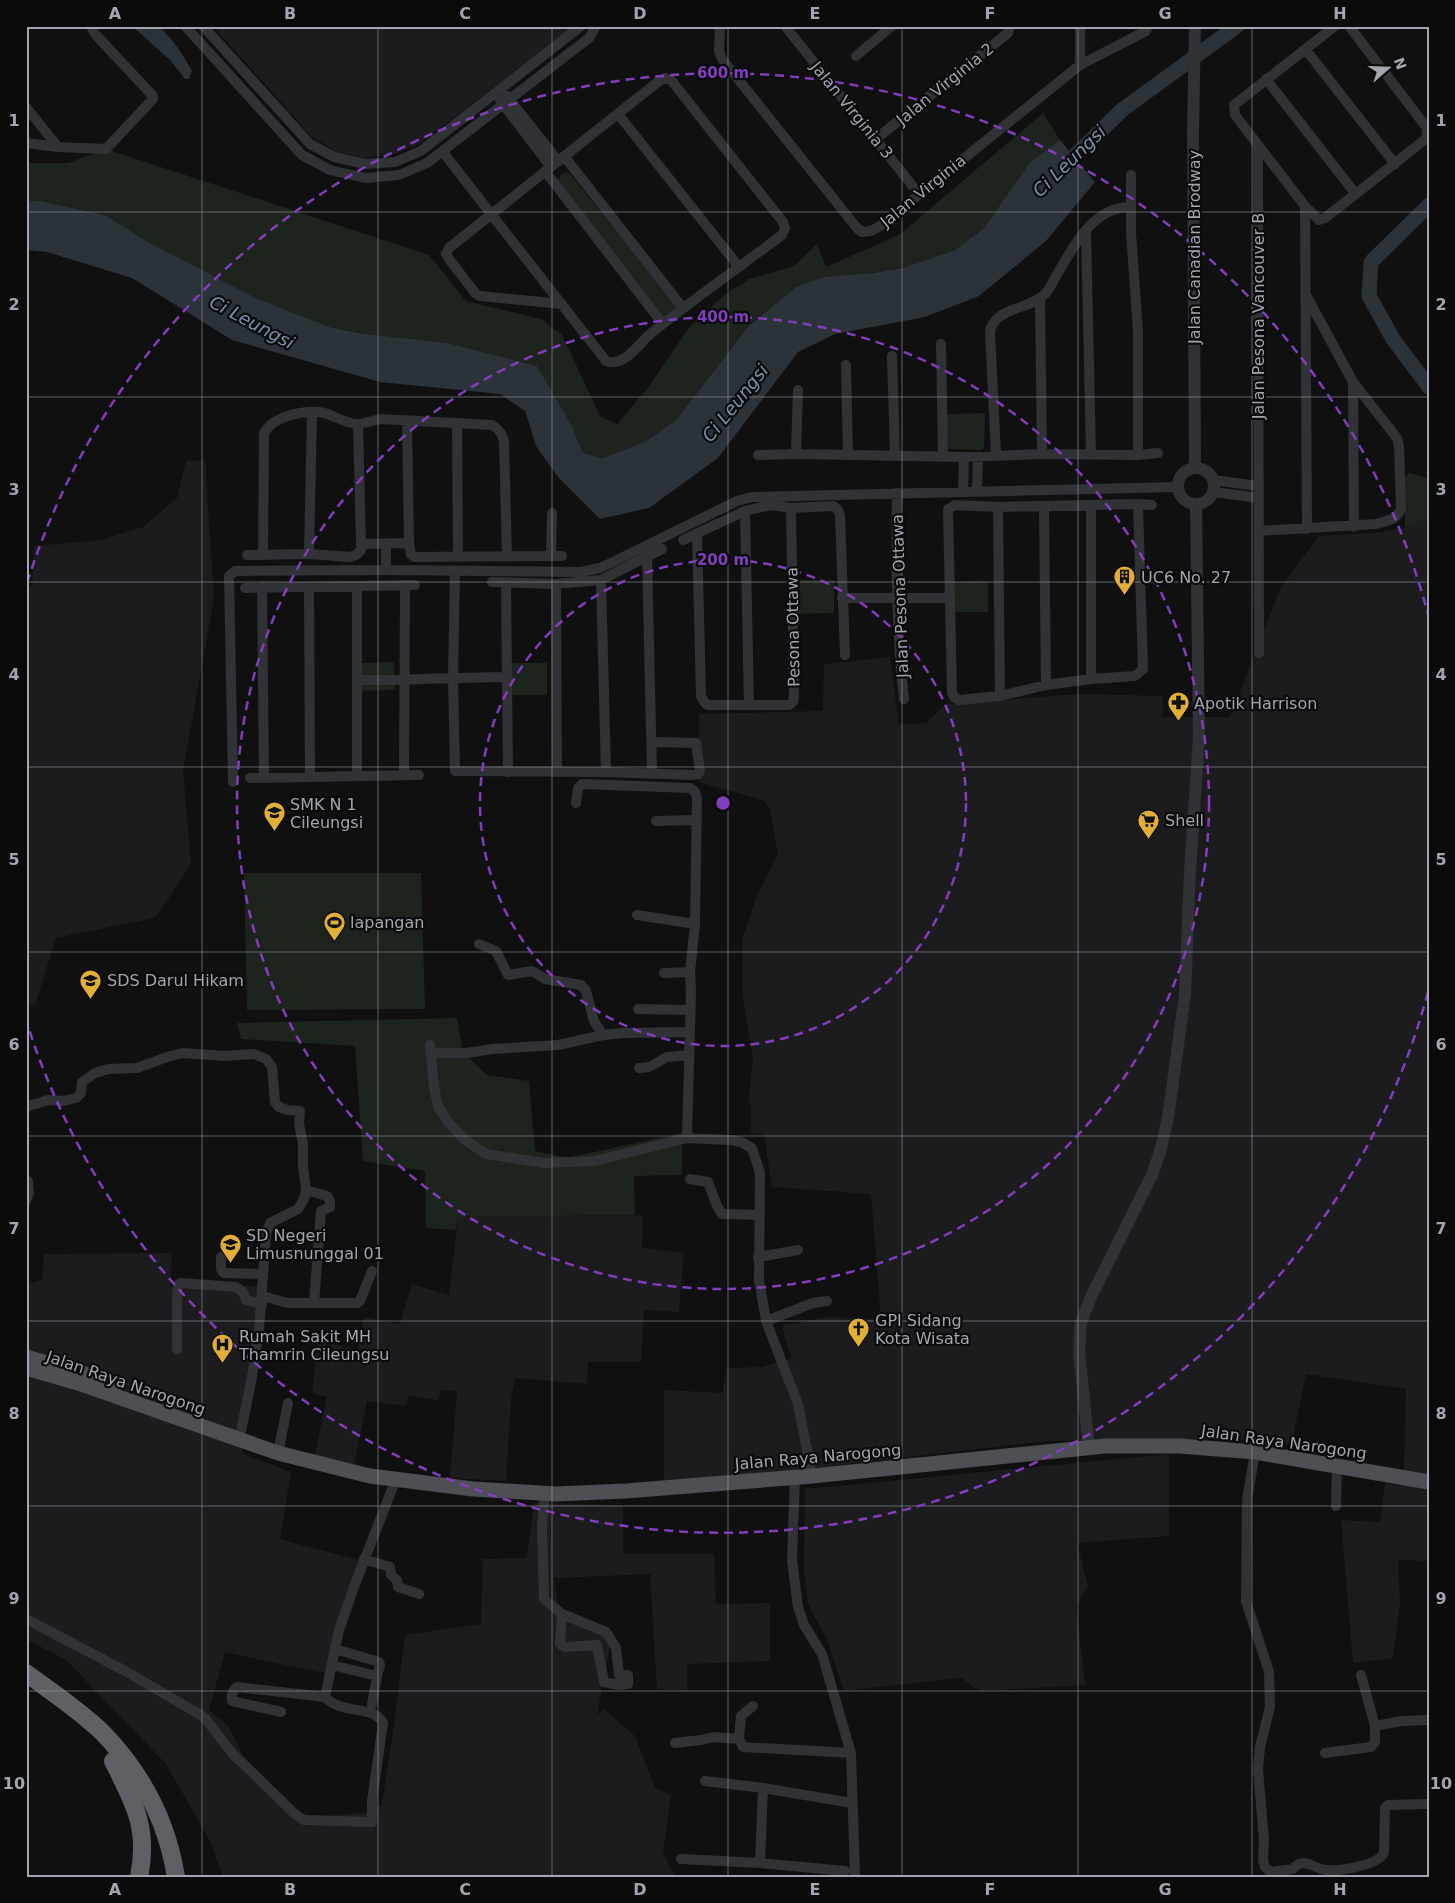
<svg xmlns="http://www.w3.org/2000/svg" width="1455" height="1903" viewBox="0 0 1455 1903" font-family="'DejaVu Sans',sans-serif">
	<rect width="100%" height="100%" fill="#101011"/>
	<path fill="#1c1c1e" d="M 213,26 L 574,26 L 419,144 L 395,154 L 365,158 L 338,153 L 312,137 Z
		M 205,460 L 214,598 L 183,771 L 191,864 L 169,898 L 154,918 L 56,938 L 35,1005 L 26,1005 L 26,588 L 32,586 L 34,546 L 101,540 L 143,527 L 177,498 L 186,461 Z
		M 1429,518 L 1429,1561 L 1398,1560 L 1400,1602 L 1393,1658 L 1353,1663 L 1341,1520 L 1380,1522 L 1385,1483 L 1401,1486 L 1404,1469 L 1406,1389 L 1306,1374 L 1291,1446 L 1251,1440 L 1211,1439 L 1046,1441 L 805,1469 L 664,1482 L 664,1390 L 722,1393 L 727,1368 L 763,1367 L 791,1358 L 782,1326 L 825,1317 L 881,1319 L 871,1194 L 772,1187 L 764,1135 L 751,1133 L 751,1104 L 748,1101 L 753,1060 L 743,999 L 742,940 L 756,898 L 778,854 L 770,809 L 763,800 L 699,782 L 699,714 L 823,711 L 824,664 L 890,657 L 899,725 L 926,723 L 946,704 L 1082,694 L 1163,696 L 1163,717 L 1230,717 L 1281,587 L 1319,536 L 1374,533 L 1405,528 Z
		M 643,1215 L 642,1248 L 684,1253 L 679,1312 L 644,1310 L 641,1362 L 588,1362 L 587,1384 L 515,1378 L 511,1398 L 506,1481 L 450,1478 L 457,1391 L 441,1390 L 438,1400 L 408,1396 L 407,1406 L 367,1401 L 354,1464 L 315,1455 L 327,1397 L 312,1393 L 318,1340 L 357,1350 L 364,1317 L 400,1324 L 412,1284 L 449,1295 L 458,1217 Z
		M 172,1253 L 170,1286 L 259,1286 L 242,1447 L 243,1454 L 291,1472 L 280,1539 L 369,1563 L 340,1634 L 332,1675 L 225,1652 L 209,1710 L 229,1727 L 243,1756 L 294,1808 L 310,1818 L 370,1812 L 382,1804 L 394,1725 L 405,1635 L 481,1624 L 483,1559 L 527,1558 L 534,1503 L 623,1505 L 623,1554 L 714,1554 L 716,1604 L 770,1603 L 770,1661 L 687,1664 L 687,1691 L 657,1689 L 650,1574 L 554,1578 L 559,1617 L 612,1636 L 597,1714 L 605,1710 L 635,1736 L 655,1788 L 671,1795 L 663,1853 L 675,1877 L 223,1877 L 210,1841 L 166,1764 L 66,1660 L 26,1639 L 26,1284 L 42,1280 L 44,1254 Z
		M 1169,1454 L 1169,1536 L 1077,1543 L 1088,1587 L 1076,1606 L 1085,1685 L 980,1691 L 961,1678 L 844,1691 L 827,1639 L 808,1604 L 804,1570 L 805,1489 Z"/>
	<path fill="#1d231d" d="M 1043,113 L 1060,140 L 1030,162 L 984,228 L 955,250 L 903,268 L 873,273 L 747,328 L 676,420 L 646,441 L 603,458 L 583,453 L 571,424 L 537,366 L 448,343 L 358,333 L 330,327 L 256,298 L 148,242 L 105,215 L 40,201 L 26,201 L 26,163 L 68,163 L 106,149 L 429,255 L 466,301 L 541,319 L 562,335 L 600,416 L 617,424 L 647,389 L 691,325 L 724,295 L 749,279 L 794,266 L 817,244 L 826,267 L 899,235 Z
		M 566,172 L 570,174 L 677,306 L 678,311 L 664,317 L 560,185 L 559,179 L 561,174 Z
		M 985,413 L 984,448 L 981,450 L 948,449 L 946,446 L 946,414 Z
		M 1409,473 L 1429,479 L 1429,518 L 1405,528 L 1405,477 Z
		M 794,580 L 834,580 L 834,613 L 795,614 Z
		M 988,581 L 988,612 L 949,612 L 948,582 Z
		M 394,662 L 395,690 L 357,691 L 357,663 Z
		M 510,663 L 547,663 L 547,695 L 510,695 Z
		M 244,873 L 421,873 L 425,1009 L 247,1010 Z
		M 457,1018 L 463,1052 L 487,1075 L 529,1081 L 535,1151 L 567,1158 L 682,1133 L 682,1175 L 634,1176 L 635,1215 L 458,1217 L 456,1230 L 426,1228 L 425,1171 L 363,1161 L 355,1046 L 241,1039 L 237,1023 Z"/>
	<path fill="#2b3238" d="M 132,26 L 159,26 C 173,40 183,54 192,71 L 189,79 L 185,79 L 171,61 Z
		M 1060,140 L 1095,182 L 1046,241 L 979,296 L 925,317 L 835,334 L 798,352 L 718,458 L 649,508 L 600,519 L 558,477 L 536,446 L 525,411 L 500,394 L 380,382 L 232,340 L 132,278 L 47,252 L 26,250 L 26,201 L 40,201 L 105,215 L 148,242 L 256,298 L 330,327 L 358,333 L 448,343 L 537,366 L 571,424 L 583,453 L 603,458 L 646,441 L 676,420 L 747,328 L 796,287 L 824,277 L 873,273 L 903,268 L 955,250 L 984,228 L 1030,162 Z"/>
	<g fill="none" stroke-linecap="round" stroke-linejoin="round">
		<path stroke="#2b3238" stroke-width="15" d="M 1060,170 L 1122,110 L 1237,26
			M 1429,205 L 1371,262 L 1369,296 L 1393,339 L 1429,387"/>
		<path stroke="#313236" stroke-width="10" d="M 185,26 L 302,155 L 330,170 L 365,178 L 399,175 L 427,163 L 589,38 L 596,26
			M 203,26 L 310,144 L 334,157 L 365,164 L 395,162 L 421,151 L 581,26
			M 720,26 L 719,51 L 722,59 L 857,228 L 862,232 L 871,231 L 880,226 L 1080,65 L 1080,26
			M 785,26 L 919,194
			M 1335,26 L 1234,105 L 1235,115 L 1305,206 L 1319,220 L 1325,218 L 1427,138 L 1427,128 L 1349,26
			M 1306,50 L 1395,164
			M 856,56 L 892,26
			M 1080,65 L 1146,31 L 1148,26
			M 1266,79 L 1355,193
			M 507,96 L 558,161
			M 500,100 L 551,167
			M 26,107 L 58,147
			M 618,114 L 739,267
			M 876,139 L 1008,33 L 1010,26
			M 26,143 L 58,147 L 106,149 L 153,99 L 153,96 L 95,34 L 91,26
			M 1258,147 L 1259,653
			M 443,152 C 497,222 552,292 606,361 C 623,368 638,345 649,335 C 692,300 738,268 782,235 L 785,228 L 783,222 L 671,80 L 665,78 L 659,81 C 589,137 519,192 449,248 L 446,254 L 449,259 L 476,294 L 480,296 L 562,304
			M 564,156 L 683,308
			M 545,171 L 663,324
			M 1131,175 L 1131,233 L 1138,332 L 1138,455
			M 1305,206 L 1307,529
			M 1086,231 L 1091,454
			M 1040,299 L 1042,454
			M 941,344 L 943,456
			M 892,356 L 895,456
			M 846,365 L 848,455
			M 1353,382 L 1354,527
			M 407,420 L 409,543
			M 457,423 L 458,557
			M 358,424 L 361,544
			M 796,454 L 798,390
			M 758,455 L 796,454 L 964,457 L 1042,454 L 1138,455 L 1158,453
			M 996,455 L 990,332 C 994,307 1030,310 1045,294 C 1051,287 1054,279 1059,271 C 1075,244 1094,207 1130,207
			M 1213,480 L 1259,486
			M 963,491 L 964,457
			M 977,491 L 978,457
			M 1214,492 L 1259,498
			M 897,493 C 896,562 896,631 904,699
			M 1138,504 L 1143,669 L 1135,676 L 1091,679 L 1046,685 L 1000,696 L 959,700 L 954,697 L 952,693 L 948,509 L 955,505 L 998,507 L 1138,504 L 1152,505
			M 1091,505 L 1091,679
			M 1044,506 L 1046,685
			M 998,507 L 1000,696
			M 745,511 L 749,705
			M 1259,531 L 1376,524 C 1386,521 1397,520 1401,509 L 1399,446 L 1397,438 L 1353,382 L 1306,295
			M 697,534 L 701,696 L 705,703 L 708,705 L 789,705 L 793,702 L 794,696 L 791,508
			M 683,540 L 745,511 L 771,505 L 791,508 L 833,506 L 838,510 L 840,515 L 845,655
			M 263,554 L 264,433 C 273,416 306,409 324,413 C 333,415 349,425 358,424 C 363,424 374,420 381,419 L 492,425 C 499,429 502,433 504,441 L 507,557
			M 309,554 L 312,413
			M 247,555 L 309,554 L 350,557 L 356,555 L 361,550 L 361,544 L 409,543 L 411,554 L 414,557 L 562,556
			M 551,556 L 552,513
			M 647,557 L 652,774
			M 386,570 L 386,544
			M 455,571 L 453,677 L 455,771 L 606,772 L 694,775 L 698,774 L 700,771 L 696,743 L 652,742
			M 601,580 L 606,772
			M 492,582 L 556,584 L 601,580 L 662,549
			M 506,583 L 508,772
			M 556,584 L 557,772
			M 262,587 L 264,778
			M 309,587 L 310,777
			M 245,588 L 415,585
			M 842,598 L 950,598
			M 357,680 C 407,681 456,677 506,677
			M 404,775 L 405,585
			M 357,776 L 357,586
			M 250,778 L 419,775
			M 233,782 L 229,576 L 235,571 L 386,570 L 581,572 L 600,568 L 613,562 L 737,501 L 752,497 L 1177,487
			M 576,803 L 578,788 L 582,784 L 690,788 L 695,792 L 697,798 L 695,924 L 690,972 L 691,991 L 687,1138
			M 656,821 L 697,820
			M 637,915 L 695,924
			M 479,944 L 496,951 L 508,975 L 532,971 L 545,979 L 581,985 L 586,991 L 594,1021 L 603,1035
			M 664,973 L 690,972
			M 638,1009 L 690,1010
			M 430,1045 L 434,1087 L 438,1106 L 448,1122 L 464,1139 L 486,1154 L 544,1163 L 595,1161 L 687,1138 L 730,1140 L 741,1142 L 752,1148 L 760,1173 L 759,1280 L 766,1321 L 798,1404 L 812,1476
			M 430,1053 L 467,1053 L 492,1049 L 558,1045 L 603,1035 L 623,1033 L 689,1032
			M 639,1068 L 649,1067 L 667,1057 L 689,1055
			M 26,1107 L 48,1100 L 63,1101 L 76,1098 L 81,1093 L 82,1082 L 95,1073 L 108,1069 L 137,1068 L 170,1056 L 183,1053 L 224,1056 L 254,1054 L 266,1059 L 272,1067 L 275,1102 L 279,1107 L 287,1110 L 300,1111 L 299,1124 L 303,1143 L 303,1166 L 306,1190 L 304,1199 L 298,1209 L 270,1223 L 266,1234 L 259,1330 L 252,1377 L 239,1441
			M 690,1179 L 708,1182 L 717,1206 L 722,1214 L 760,1215
			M 306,1190 L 327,1196 L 330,1201 L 330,1207 L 321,1211 L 314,1303
			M 26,1201 L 29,1193 L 28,1181
			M 221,1257 L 221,1269 L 224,1273 L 263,1274
			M 758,1257 L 798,1250
			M 263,1296 L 287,1303 L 357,1303 L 360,1301 L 372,1271
			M 766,1321 L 813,1303 L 827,1301
			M 177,1349 L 177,1295 L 178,1286 L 180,1283 L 236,1287 L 243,1292 L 246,1300 L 262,1304
			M 1255,1452 L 1247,1500 L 1246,1601 L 1269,1672 L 1270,1707 L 1260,1747 L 1258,1769 L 1264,1840 L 1263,1860 L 1265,1867 L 1270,1872 L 1293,1869 C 1302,1857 1311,1866 1321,1869 C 1334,1873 1377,1866 1384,1853 L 1385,1808 L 1388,1805 L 1429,1804
			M 278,1453 L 288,1403
			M 795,1477 L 792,1560 L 798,1607 L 804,1625 L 822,1654 L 851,1753 L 855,1877
			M 545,1494 L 542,1528 L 544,1599 L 562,1614 L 606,1632 L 616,1648 L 619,1675 L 628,1675 L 628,1684 L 619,1685 L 604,1682 L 597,1645 L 565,1647 L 560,1644 L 562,1614
			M 1336,1506 L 1337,1465
			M 364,1559 L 390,1567 L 391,1575 L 397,1580 L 398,1587 L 419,1594
			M 26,1619 L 127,1672 L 204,1717 L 232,1753 L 296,1815 L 304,1820 L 372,1822 L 372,1801 L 383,1723 C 373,1704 343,1716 325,1697 L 339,1630 L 355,1584 L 396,1479
			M 335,1649 L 379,1662 L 380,1665 L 377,1676
			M 332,1665 L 377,1676 L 372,1705
			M 1361,1675 L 1375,1726 L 1401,1721 L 1429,1720
			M 753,1706 L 741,1716 L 739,1739 L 743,1747 L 851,1753
			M 281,1712 L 232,1701 C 231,1694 232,1691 237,1687 L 325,1697
			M 675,1743 L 701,1740 L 714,1737 L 739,1739
			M 1325,1753 L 1371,1747 L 1375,1742 L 1375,1726
			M 705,1781 L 763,1788 L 852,1803
			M 681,1859 L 760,1863 L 845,1871
			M 760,1863 L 763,1788"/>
		<path stroke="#313236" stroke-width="12" d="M 1195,26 L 1193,132 L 1195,467
			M1178 486a18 18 0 1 1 36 0a18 18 0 1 1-36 0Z
			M 1089,1448 L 1079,1351 L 1081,1322 L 1091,1297 L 1152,1175 L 1160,1152 L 1168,1118 L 1185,994 L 1190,871 L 1199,738 L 1196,505"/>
		<path stroke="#4d4f54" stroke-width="15" d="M 26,1357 L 82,1373 L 115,1386
			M 26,1368 L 78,1383 L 278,1453 L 370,1476 L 473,1489 L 556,1494 L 626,1491 L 812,1476 L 1105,1446 L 1180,1446 L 1255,1452 L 1429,1482"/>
		<path stroke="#5e6066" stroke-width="18" d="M 26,1673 C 52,1692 79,1710 102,1732 C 142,1773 167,1821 176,1877
			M 113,1761 C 134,1803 149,1828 139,1877"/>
	</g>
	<path fill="none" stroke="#a2a6b1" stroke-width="1" stroke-opacity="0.55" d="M 202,26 L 202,1877M 378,26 L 378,1877M 552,26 L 552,1877M 728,26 L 728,1877M 902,26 L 902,1877M 1078,26 L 1078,1877M 1252,26 L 1252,1877M 26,212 L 1429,212M 26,397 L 1429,397M 26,582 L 1429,582M 26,767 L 1429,767M 26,952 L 1429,952M 26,1136 L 1429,1136M 26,1321 L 1429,1321M 26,1506 L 1429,1506M 26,1691 L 1429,1691"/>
	<g fill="none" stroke="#813ebd" stroke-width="2.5" stroke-dasharray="9 6">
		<circle cx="723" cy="803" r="243"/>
		<circle cx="723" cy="803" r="486"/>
		<path d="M1428 992A730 730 0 0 1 27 1023M27 583A730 730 0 0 1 1428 614"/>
	</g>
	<defs>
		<symbol id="building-pin" viewBox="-11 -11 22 30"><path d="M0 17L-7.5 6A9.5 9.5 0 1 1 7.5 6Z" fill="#e1af38" stroke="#0b0b0c"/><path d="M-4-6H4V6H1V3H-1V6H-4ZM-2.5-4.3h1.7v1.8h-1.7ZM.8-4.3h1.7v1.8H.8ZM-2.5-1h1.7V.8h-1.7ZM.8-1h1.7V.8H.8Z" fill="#111"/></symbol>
		<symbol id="pharmacy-pin" viewBox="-11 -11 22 30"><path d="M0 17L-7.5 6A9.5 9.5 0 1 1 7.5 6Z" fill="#e1af38" stroke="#0b0b0c"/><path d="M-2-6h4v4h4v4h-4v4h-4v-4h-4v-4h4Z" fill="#111"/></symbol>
		<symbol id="school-pin" viewBox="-11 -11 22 30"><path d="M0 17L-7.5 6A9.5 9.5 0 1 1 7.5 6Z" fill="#e1af38" stroke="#0b0b0c"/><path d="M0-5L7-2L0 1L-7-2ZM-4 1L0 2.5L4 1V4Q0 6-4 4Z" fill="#111"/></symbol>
		<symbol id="supermarket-pin" viewBox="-11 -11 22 30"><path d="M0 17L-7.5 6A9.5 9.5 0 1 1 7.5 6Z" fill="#e1af38" stroke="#0b0b0c"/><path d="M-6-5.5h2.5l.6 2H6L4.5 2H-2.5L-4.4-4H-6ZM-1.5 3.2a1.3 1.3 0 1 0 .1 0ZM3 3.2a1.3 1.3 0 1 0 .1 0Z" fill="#111"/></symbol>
		<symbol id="stadium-pin" viewBox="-11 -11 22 30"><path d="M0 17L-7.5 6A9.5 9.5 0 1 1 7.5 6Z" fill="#e1af38" stroke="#0b0b0c"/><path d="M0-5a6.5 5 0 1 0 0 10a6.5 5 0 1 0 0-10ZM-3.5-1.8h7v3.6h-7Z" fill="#111"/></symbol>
		<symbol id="church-pin" viewBox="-11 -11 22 30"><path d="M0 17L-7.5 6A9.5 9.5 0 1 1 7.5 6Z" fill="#e1af38" stroke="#0b0b0c"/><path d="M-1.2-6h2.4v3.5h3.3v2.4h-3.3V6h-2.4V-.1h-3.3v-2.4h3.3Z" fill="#111"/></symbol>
		<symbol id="hospital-pin" viewBox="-11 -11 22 30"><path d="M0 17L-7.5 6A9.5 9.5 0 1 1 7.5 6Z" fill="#e1af38" stroke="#0b0b0c"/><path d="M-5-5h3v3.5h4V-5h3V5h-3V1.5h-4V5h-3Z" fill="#111"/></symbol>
	</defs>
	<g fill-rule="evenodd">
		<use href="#building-pin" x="1112" y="564" width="25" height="34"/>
		<use href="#pharmacy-pin" x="1166" y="690" width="25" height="34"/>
		<use href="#school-pin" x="262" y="800" width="25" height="34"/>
		<use href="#supermarket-pin" x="1136" y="808" width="25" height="34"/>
		<use href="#stadium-pin" x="322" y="910" width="25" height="34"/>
		<use href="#school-pin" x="78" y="968" width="25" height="34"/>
		<use href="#school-pin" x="218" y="1232" width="25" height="34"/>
		<use href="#church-pin" x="846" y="1316" width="25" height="34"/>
		<use href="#hospital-pin" x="210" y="1332" width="25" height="34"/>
	</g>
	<g text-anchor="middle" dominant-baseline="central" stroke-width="4.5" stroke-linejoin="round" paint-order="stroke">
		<g font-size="16" fill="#a2a6b1" stroke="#0b0b0c">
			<text transform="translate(945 84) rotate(-39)">Jalan Virginia 2</text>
			<text transform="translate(852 110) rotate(51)">Jalan Virginia 3</text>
			<text transform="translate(923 191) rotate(-39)">Jalan Virginia</text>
			<text transform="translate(1194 247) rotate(-90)">Jalan Canadian Brodway</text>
			<text transform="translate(1258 316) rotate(-90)">Jalan Pesona Vancouver B</text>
			<text transform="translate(900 596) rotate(-92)">Jalan Pesona Ottawa</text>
			<text transform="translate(793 627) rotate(-91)">Pesona Ottawa</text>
			<text transform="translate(126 1383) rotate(19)">Jalan Raya Narogong</text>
			<text transform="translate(1284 1442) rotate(8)">Jalan Raya Narogong</text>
			<text transform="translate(818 1457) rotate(-5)">Jalan Raya Narogong</text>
		</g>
		<g font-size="16" fill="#a2a6b1" stroke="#0b0b0c" text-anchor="start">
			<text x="1141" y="577">UC6 No. 27</text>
			<text x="1194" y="703">Apotik Harrison</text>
			<text x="290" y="804">SMK N 1<tspan x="290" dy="18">Cileungsi</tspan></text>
			<text x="1165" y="820">Shell</text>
			<text x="350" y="922">lapangan</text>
			<text x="107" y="980">SDS Darul Hikam</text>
			<text x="246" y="1235">SD Negeri<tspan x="246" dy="18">Limusnunggal 01</tspan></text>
			<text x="875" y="1320">GPI Sidang<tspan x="875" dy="18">Kota Wisata</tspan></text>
			<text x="239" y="1336">Rumah Sakit MH<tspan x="239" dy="18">Thamrin Cileungsu</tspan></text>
		</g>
		<g font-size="18" font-style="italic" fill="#7b92aa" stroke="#0b0b0c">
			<text transform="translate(1069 161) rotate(-44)">Ci Leungsi</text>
			<text transform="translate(252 322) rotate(28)">Ci Leungsi</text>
			<text transform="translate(735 403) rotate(-51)">Ci Leungsi</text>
		</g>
	</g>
	<circle cx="723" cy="803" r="8" fill="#813ebd" stroke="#0b0b0c" stroke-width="2.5"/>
	<g font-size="15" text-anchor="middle" font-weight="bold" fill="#813ebd" stroke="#0b0b0c" stroke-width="4.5" stroke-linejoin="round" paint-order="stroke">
		<text x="723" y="78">600 m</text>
		<text x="723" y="322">400 m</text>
		<text x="723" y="565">200 m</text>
	</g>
	<rect width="1455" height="1903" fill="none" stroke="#0b0b0c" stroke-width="55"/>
	<g transform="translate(1388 68) rotate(70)" stroke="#0b0b0c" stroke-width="4" paint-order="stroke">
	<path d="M0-4L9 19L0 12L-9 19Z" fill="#a2a6b1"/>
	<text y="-8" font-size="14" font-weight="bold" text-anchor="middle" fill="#a2a6b1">N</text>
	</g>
	<rect x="28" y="28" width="1400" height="1848" fill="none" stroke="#a2a6b1" stroke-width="2"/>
	<g font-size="16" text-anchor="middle" font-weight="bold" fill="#a2a6b1">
		<text x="115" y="19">A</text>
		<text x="290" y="19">B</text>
		<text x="465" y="19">C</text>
		<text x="640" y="19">D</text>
		<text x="815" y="19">E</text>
		<text x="990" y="19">F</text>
		<text x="1165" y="19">G</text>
		<text x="1340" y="19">H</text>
		<text x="14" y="126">1</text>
		<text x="1441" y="126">1</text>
		<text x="14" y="310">2</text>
		<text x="1441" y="310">2</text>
		<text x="14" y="495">3</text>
		<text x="1441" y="495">3</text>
		<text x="14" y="680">4</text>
		<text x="1441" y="680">4</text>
		<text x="14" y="865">5</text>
		<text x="1441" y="865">5</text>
		<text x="14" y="1050">6</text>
		<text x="1441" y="1050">6</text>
		<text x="14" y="1234">7</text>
		<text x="1441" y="1234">7</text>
		<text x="14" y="1419">8</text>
		<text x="1441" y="1419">8</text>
		<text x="14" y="1604">9</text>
		<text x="1441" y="1604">9</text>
		<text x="14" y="1789">10</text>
		<text x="1441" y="1789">10</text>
		<text x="115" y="1895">A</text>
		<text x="290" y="1895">B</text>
		<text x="465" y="1895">C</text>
		<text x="640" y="1895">D</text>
		<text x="815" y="1895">E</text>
		<text x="990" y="1895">F</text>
		<text x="1165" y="1895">G</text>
		<text x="1340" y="1895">H</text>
	</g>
</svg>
